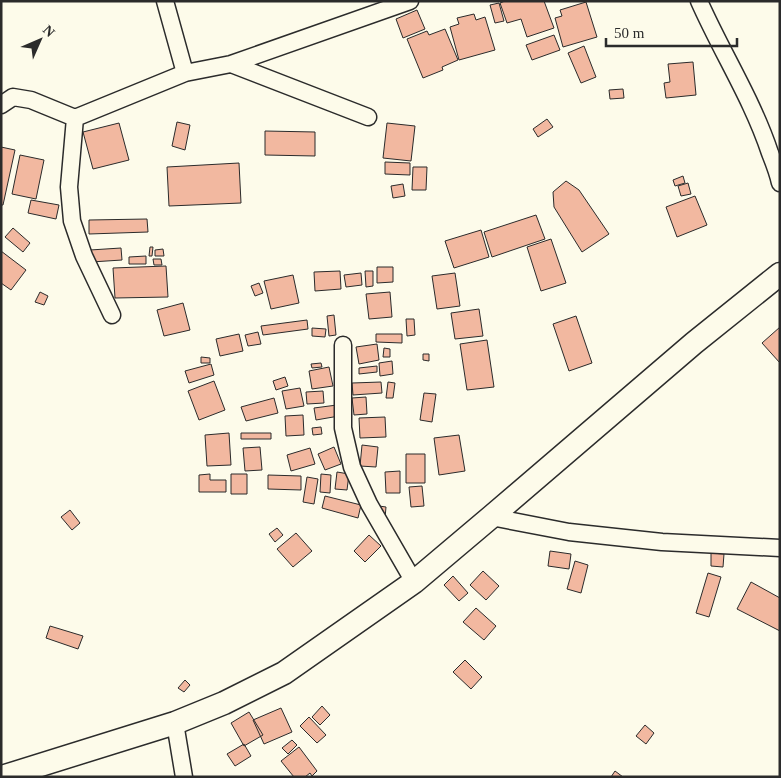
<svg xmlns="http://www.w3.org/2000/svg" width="781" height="778" viewBox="0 0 781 778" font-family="'Times New Roman',serif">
	<rect width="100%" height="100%" fill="#fdfbea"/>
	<path fill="#f2b8a0" stroke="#2b2b2b" d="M 505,1 L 544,1 L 554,28 L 527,37 L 521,19 L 507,23 L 500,3 Z
		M 586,2 L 597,37 L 563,47 L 555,18 L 562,16 L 560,10 Z
		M 499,3 L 504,21 L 495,23 L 490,5 Z
		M 417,10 L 425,29 L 403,38 L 396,19 Z
		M 474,14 L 476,20 L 485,17 L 495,50 L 459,60 L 450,27 L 459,24 L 457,18 Z
		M 445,29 L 458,60 L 442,67 L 443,70 L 423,78 L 407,39 L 427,31 L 429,35 Z
		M 554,35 L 560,50 L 532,60 L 526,45 Z
		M 584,46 L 596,77 L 581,83 L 568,53 Z
		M 693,62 L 696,95 L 666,98 L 664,83 L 670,82 L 668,64 Z
		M 623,89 L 624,98 L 610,99 L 609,90 Z
		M 547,119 L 553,127 L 538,137 L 533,129 Z
		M 177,122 L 190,125 L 185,150 L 172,146 Z
		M 119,123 L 129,160 L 93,169 L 83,132 Z
		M 387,123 L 415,126 L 411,161 L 383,158 Z
		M 265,131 L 315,132 L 315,156 L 265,155 Z
		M 1,147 L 15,150 L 3,205 L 1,205 Z
		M 20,155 L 44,160 L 36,199 L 12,194 Z
		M 385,162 L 410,163 L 410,175 L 385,174 Z
		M 239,163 L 241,203 L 169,206 L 167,167 Z
		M 413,167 L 427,167 L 426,190 L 412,190 Z
		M 683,176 L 685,183 L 675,186 L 673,180 Z
		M 566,181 L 579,190 L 609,234 L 582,252 L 554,207 L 553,192 Z
		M 688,183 L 691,194 L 681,196 L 678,186 Z
		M 403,184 L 405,196 L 393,198 L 391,186 Z
		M 695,196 L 707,225 L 677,237 L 666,207 Z
		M 31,200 L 59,205 L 56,219 L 28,213 Z
		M 536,215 L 545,239 L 492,257 L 484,232 Z
		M 147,219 L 148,232 L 89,234 L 89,220 Z
		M 13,228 L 30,243 L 23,252 L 5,237 Z
		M 481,230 L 489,257 L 454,268 L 445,241 Z
		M 551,239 L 566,283 L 541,291 L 527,247 Z
		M 150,247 L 153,247 L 152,256 L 149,256 Z
		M 121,248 L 122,260 L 91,262 L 90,250 Z
		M 163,249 L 164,256 L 155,256 L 155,250 Z
		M 1,251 L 26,270 L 11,290 L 1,283 Z
		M 146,256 L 146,264 L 129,264 L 129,257 Z
		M 153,259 L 161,259 L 162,265 L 154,265 Z
		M 166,266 L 168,297 L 115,298 L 113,268 Z
		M 377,267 L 393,267 L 393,282 L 377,283 Z
		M 340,271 L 341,289 L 315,291 L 314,272 Z
		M 365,271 L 373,271 L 373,286 L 366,287 Z
		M 361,273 L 362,285 L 346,287 L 344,275 Z
		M 455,273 L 460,306 L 437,309 L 432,276 Z
		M 293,275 L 299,303 L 271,309 L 264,281 Z
		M 259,283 L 263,293 L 255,296 L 251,286 Z
		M 40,292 L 48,296 L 44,305 L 35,302 Z
		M 390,292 L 392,317 L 369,319 L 366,294 Z
		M 183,303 L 190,330 L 164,336 L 157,310 Z
		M 479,309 L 483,336 L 455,339 L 451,313 Z
		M 334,315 L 336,335 L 329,336 L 327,316 Z
		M 576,316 L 592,363 L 569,371 L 553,324 Z
		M 406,319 L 414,319 L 415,335 L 407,336 Z
		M 307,320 L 308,329 L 263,335 L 261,326 Z
		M 780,327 L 780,363 L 762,343 Z
		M 312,328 L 326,329 L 325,337 L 312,336 Z
		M 258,332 L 261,344 L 248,346 L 245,335 Z
		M 239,334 L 243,351 L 220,356 L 216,339 Z
		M 376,334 L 402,334 L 402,343 L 376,342 Z
		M 487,340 L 494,387 L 467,390 L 460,344 Z
		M 377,344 L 379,360 L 359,364 L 356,347 Z
		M 384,348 L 390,349 L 390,357 L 383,357 Z
		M 423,354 L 429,354 L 429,361 L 423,360 Z
		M 201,357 L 210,358 L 210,363 L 201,363 Z
		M 392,361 L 393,374 L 380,376 L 379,363 Z
		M 321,363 L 322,367 L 312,368 L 311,364 Z
		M 211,364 L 214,375 L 189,383 L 185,371 Z
		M 377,366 L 377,372 L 359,374 L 359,368 Z
		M 329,367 L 333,386 L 312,389 L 309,371 Z
		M 285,377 L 288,386 L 276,390 L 273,381 Z
		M 214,381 L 225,410 L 199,420 L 188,391 Z
		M 381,382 L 382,393 L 353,395 L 352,383 Z
		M 388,382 L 395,383 L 393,398 L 386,398 Z
		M 300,388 L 304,406 L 286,409 L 282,391 Z
		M 323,391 L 324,403 L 307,404 L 306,392 Z
		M 424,393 L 436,394 L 432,422 L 420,420 Z
		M 366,397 L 367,414 L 354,415 L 352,398 Z
		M 274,398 L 278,413 L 246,421 L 241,407 Z
		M 337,405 L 339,416 L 316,420 L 314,408 Z
		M 303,415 L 304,435 L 286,436 L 285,416 Z
		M 385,417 L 386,437 L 360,438 L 359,418 Z
		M 321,427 L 322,434 L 313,435 L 312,428 Z
		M 229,433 L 231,465 L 207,466 L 205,435 Z
		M 241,433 L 271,433 L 271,439 L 241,439 Z
		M 459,435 L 465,471 L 439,475 L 434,438 Z
		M 362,445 L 378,447 L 376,467 L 360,466 Z
		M 260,447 L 262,470 L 245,471 L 243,448 Z
		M 334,447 L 341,464 L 325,470 L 318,454 Z
		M 310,448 L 315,464 L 291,471 L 287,455 Z
		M 406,454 L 425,454 L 425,483 L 406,483 Z
		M 400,471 L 400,493 L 386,493 L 385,472 Z
		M 337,472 L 349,474 L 347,490 L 335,489 Z
		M 210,474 L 210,480 L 226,480 L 226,492 L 199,492 L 199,475 Z
		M 231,474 L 247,474 L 247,494 L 231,494 Z
		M 321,474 L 331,475 L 330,493 L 320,492 Z
		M 268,475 L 301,476 L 301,490 L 268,489 Z
		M 307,477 L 318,479 L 314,504 L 303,502 Z
		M 422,486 L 424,506 L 411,507 L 409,487 Z
		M 325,496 L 361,505 L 358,518 L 322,508 Z
		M 379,506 L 386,507 L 385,518 Z
		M 70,510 L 80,523 L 72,530 L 61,517 Z
		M 277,528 L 283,535 L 275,542 L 269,534 Z
		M 296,533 L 312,551 L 293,567 L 277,549 Z
		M 369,535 L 381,546 L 365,562 L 354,551 Z
		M 550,551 L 571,554 L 569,569 L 548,566 Z
		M 711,553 L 724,554 L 723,567 L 711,566 Z
		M 575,561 L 588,565 L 581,593 L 567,589 Z
		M 483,571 L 499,586 L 486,600 L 470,585 Z
		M 708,573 L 721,577 L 709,617 L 696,613 Z
		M 453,576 L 468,593 L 459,601 L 444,585 Z
		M 751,582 L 780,598 L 780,631 L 737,609 Z
		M 476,608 L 496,626 L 484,640 L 463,622 Z
		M 50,626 L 83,636 L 78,649 L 46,638 Z
		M 465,660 L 482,677 L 471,689 L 453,672 Z
		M 185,680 L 190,685 L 184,692 L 178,688 Z
		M 322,706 L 330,715 L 320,725 L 312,717 Z
		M 281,708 L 292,732 L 264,744 L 253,720 Z
		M 249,712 L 263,735 L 244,746 L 231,723 Z
		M 309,717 L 326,735 L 317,743 L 300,726 Z
		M 645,725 L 654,733 L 646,744 L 636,736 Z
		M 292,740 L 297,745 L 288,754 L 282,748 Z
		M 244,744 L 251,756 L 235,766 L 227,754 Z
		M 299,747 L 317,771 L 312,776 L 310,773 L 305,777 L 294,777 L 281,761 Z
		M 615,771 L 623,777 L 611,777 Z"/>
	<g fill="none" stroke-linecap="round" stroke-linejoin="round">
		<defs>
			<path id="street" d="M 165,1 L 185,73
				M 699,1 C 722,53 752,99 770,153 C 774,163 778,173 780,183
				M 231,64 L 368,117
				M 1,105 L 13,97 L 31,100 L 75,118 L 185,73 L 231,64 L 410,1
				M 75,118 L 69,187 L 72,221 L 84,256 L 112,315
				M 343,345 L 343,428 L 352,467 L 369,504 L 414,582
				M 491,517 L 569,532 L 662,542 L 780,548
				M 175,723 L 184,777"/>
			<path id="secondary" d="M 2,777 L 175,723 L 224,703 L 284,673 L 414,582 L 491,517 L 694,343 L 780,274"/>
		</defs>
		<use href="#street" stroke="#2b2b2b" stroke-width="19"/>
		<use href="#secondary" stroke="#2b2b2b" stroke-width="25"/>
		<use href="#street" stroke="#fdfbea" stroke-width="16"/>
		<use href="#secondary" stroke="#fdfbea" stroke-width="22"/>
	</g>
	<rect width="781" height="778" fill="none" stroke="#2b2b2b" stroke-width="5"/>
	<g transform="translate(40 40) rotate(45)" stroke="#fdfbea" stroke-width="4" paint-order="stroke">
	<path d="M0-4L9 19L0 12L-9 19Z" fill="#2b2b2b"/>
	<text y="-8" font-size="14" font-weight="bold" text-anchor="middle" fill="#2b2b2b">N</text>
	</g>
	<path d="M606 38v8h131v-8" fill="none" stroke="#2b2b2b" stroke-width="2.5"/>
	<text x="614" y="38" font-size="15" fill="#2b2b2b" stroke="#fdfbea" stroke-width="4" paint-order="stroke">50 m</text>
</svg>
